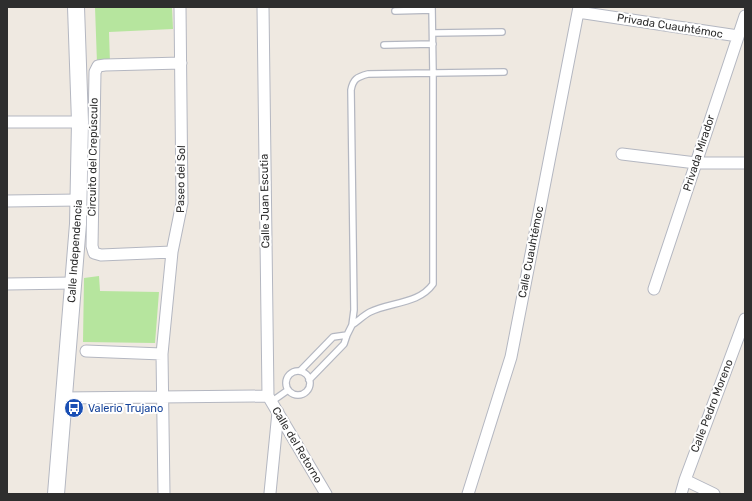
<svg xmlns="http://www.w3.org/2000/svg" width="752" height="501" viewBox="0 0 752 501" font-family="Rubik,sans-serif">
	<rect width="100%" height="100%" fill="#efe9e1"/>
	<path fill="#b6e59e" d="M 95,7 L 172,7 L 173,29 L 109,32 L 110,63 L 97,63 Z
		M 99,276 L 100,291 L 159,292 L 155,343 L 83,342 L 84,278 Z"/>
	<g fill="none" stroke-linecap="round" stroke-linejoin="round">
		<defs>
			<path id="lane" d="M 395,11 L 432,10
				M 433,33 L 502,32
				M 384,45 L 433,44
				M 352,325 C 358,321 364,315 370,312 C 391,302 419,304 433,284 L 433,73 L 504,72
				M 347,335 L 352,325 L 354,310 L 351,90 C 353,79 357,77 368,74 L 433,73 L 432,7
				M 300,371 L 333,337 L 347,335 L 344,344 L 309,380
				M286 383a12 12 0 1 1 24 0a12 12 0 1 1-24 0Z
				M 271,402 L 288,390"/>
			<path id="street" d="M 263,7 L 268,396 L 326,494
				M 578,12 L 738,36
				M 7,122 L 80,122
				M 622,154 L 696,163 L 745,163
				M 7,201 L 79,200
				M 172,252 L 101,255 L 94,253 L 92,246 L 95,72 L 98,66 L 105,65 L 181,63
				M 7,284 L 73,283
				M 654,289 L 745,16
				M 86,351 L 162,354
				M 63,398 L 268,396
				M 685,480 L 714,494
				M 270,493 L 278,412
				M 164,494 L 162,354 L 172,252 L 182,203 L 180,7
				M 468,494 L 511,357 L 579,7
				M 681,494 L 685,480 L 745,319"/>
			<path id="secondary" d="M 56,494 L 78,224 L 80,122 L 76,7"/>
		</defs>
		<use href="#lane" stroke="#b4b7c1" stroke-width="8"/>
		<use href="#street" stroke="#b4b7c1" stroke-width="13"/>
		<use href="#secondary" stroke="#b4b7c1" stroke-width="18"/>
		<use href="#lane" stroke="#fff" stroke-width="5.5"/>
		<use href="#street" stroke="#fff" stroke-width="11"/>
		<use href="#secondary" stroke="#fff" stroke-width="16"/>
	</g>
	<defs>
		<symbol id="bus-disc" viewBox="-11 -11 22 22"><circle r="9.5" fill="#1a4fb4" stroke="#fff"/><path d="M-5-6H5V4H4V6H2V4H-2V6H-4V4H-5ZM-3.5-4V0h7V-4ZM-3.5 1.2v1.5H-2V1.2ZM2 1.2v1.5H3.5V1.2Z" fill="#fff"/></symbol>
	</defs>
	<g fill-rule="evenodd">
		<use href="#bus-disc" x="63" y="397" width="22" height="22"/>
	</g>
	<g text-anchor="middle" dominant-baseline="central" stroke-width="4" stroke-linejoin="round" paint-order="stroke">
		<g font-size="11" fill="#2e2e2e" stroke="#fff">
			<text transform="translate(670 26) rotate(9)">Privada Cuauhtémoc</text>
			<text transform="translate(699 153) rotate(-72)">Privada Mirador</text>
			<text transform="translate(93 157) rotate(-89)">Circuito del Crepúsculo</text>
			<text transform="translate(181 179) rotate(-89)">Paseo del Sol</text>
			<text transform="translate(265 201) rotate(-91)">Calle Juan Escutia</text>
			<text transform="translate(75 251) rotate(-86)">Calle Independencia</text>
			<text transform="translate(531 252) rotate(-79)">Calle Cuauhtémoc</text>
			<text transform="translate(712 406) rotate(-69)">Calle Pedro Moreno</text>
			<text transform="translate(297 445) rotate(59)">Calle del Retorno</text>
		</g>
		<g font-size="11" fill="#164399" stroke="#fff" text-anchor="start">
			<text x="88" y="408">Valerio Trujano</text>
		</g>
	</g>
	<rect width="752" height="501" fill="none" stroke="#2e2e2e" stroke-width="16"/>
</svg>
